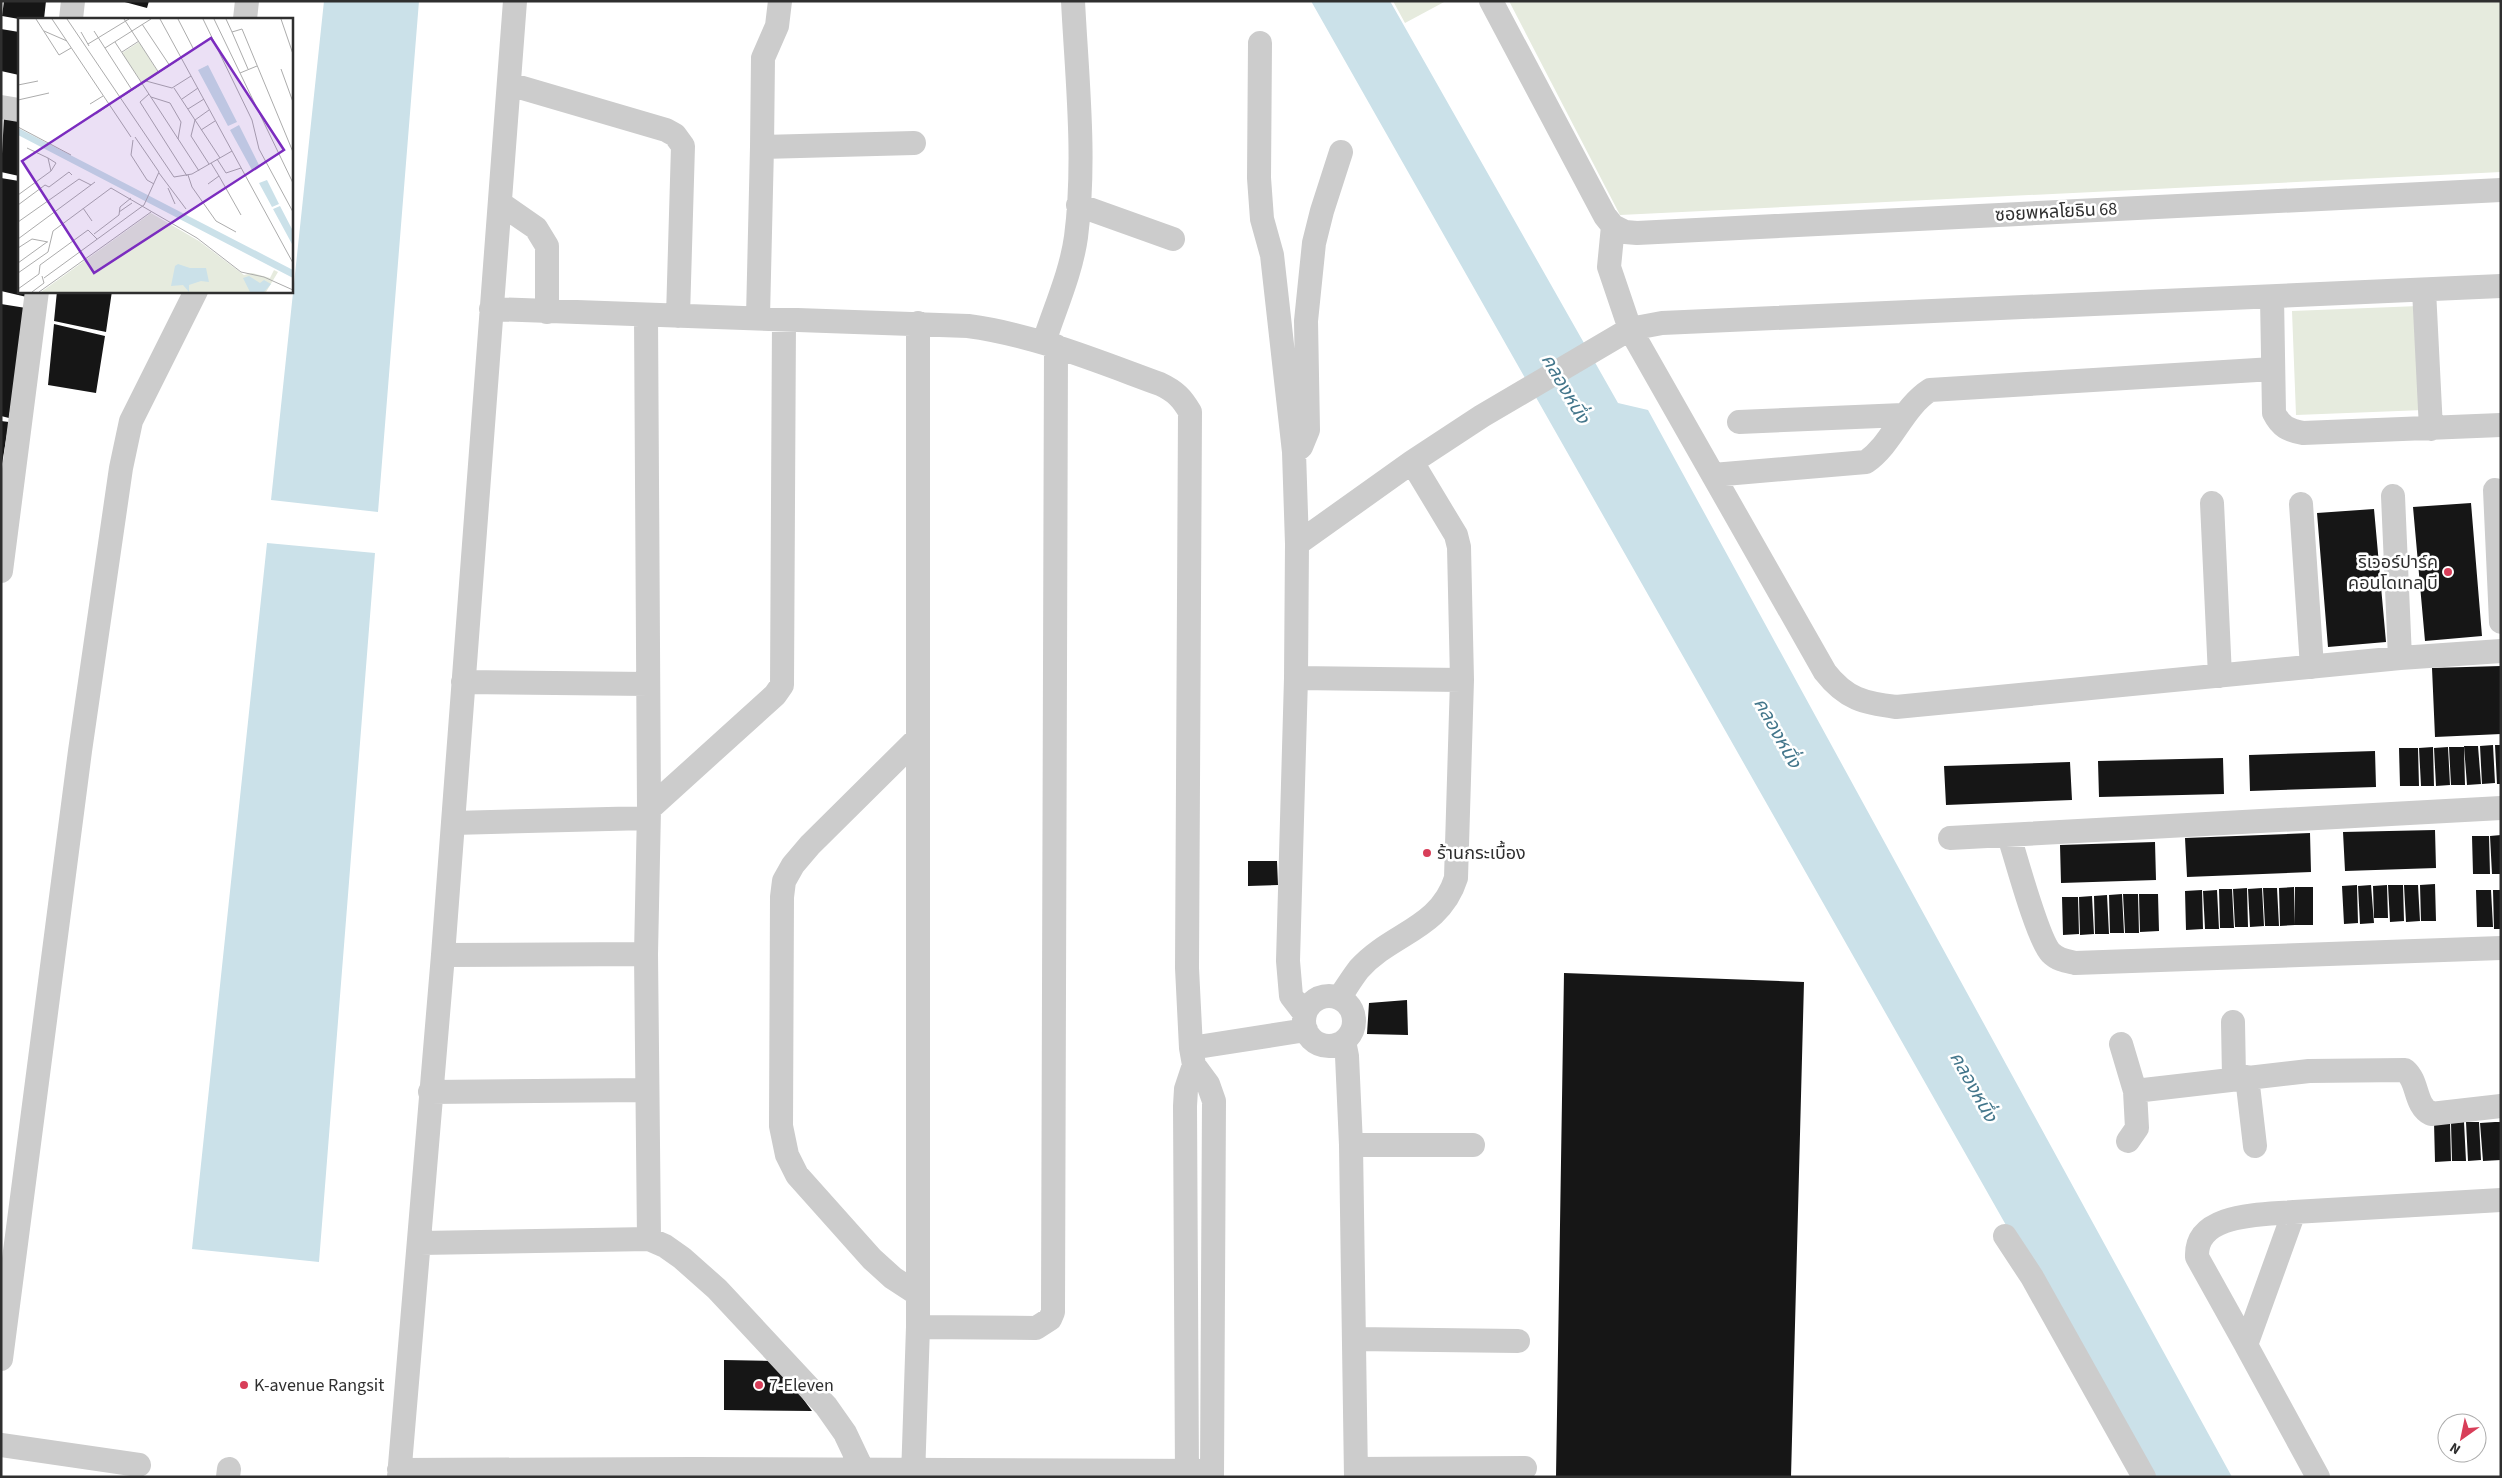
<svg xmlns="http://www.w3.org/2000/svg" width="2502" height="1478" viewBox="0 0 2502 1478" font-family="'Source Sans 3','Noto Sans Thai',sans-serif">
	<rect width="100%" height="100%" fill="#fff"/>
	<path fill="#e6ebde" d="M 1393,1 L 1446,1 L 1405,23 Z
		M 1509,1 L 2501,1 L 2501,172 L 1620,215 Z
		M 2419,306 L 2424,410 L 2296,415 L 2292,311 Z"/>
	<path fill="#cbe1e9" d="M 324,1 L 419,1 L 378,512 L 271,500 Z
		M 1311,1 L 1390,1 L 1618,403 L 1648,410 L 2232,1477 L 2149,1477 Z
		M 267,543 L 375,553 L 319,1262 L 192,1249 Z"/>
	<path fill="#161616" d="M 4,1 L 46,1 L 44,19 L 19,19 L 2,16 Z
		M 121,1 L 149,1 L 147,8 Z
		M 1,29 L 19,32 L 19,75 L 1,71 Z
		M 4,117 L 19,119 L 19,176 L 1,172 Z
		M 1,178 L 19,181 L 19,291 L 32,291 L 31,298 L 1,291 Z
		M 57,291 L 112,291 L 106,332 L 54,321 Z
		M 1,304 L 26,308 L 9,418 L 1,416 Z
		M 54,324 L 105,336 L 96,393 L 48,385 Z
		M 1,421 L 9,422 L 2,464 L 1,464 Z
		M 2471,503 L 2482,636 L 2425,641 L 2413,507 Z
		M 2374,509 L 2386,642 L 2328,647 L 2317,513 Z
		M 2501,666 L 2501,734 L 2435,737 L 2432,668 Z
		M 2493,745 L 2495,783 L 2482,784 L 2480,746 Z
		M 2495,745 L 2501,745 L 2501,784 L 2497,784 Z
		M 2464,746 L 2478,746 L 2481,784 L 2467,785 Z
		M 2433,747 L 2434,786 L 2421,786 L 2419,748 Z
		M 2448,747 L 2450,785 L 2436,786 L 2434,748 Z
		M 2449,747 L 2464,747 L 2465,785 L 2451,785 Z
		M 2399,748 L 2418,748 L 2419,786 L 2400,786 Z
		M 2375,751 L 2376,787 L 2250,791 L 2249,755 Z
		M 2223,758 L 2224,794 L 2099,797 L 2098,761 Z
		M 2070,762 L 2072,800 L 1946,805 L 1944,766 Z
		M 2435,830 L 2436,868 L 2345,871 L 2343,832 Z
		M 2310,833 L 2311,872 L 2187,877 L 2185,838 Z
		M 2501,835 L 2501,874 L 2492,874 L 2490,836 Z
		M 2472,836 L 2489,836 L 2490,874 L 2473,874 Z
		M 2155,842 L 2156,880 L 2061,883 L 2060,845 Z
		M 1248,861 L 1277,861 L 1278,885 L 1248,886 Z
		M 2435,884 L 2436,921 L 2421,921 L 2420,885 Z
		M 2357,885 L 2358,923 L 2344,924 L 2342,886 Z
		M 2371,885 L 2374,923 L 2360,924 L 2358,886 Z
		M 2387,885 L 2388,918 L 2374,918 L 2373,886 Z
		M 2388,885 L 2403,885 L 2404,921 L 2390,922 Z
		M 2404,885 L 2418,885 L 2420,921 L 2406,922 Z
		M 2294,887 L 2295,925 L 2280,926 L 2279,888 Z
		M 2295,887 L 2313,887 L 2313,925 L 2295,925 Z
		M 2247,888 L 2248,927 L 2235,927 L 2233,889 Z
		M 2262,888 L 2264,926 L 2250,927 L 2248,889 Z
		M 2263,888 L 2277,888 L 2279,926 L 2265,926 Z
		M 2219,889 L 2232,889 L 2234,928 L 2220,928 Z
		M 2202,890 L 2203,929 L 2186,930 L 2185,891 Z
		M 2217,890 L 2219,929 L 2205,929 L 2203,891 Z
		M 2476,890 L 2491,890 L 2493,927 L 2477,927 Z
		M 2493,890 L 2501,890 L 2501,929 L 2494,929 Z
		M 2122,894 L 2124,933 L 2110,933 L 2109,895 Z
		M 2123,894 L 2138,894 L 2139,933 L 2125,933 Z
		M 2139,894 L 2158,894 L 2159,931 L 2140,932 Z
		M 2107,895 L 2109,934 L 2095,934 L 2094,896 Z
		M 2092,896 L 2094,934 L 2080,935 L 2079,897 Z
		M 2062,897 L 2078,897 L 2079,934 L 2063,935 Z
		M 1564,973 L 1804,982 L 1791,1477 L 1556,1477 Z
		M 1407,1000 L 1408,1035 L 1367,1034 L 1369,1003 Z
		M 2434,1122 L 2450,1122 L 2451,1161 L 2435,1162 Z
		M 2464,1122 L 2466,1161 L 2452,1161 L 2451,1123 Z
		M 2466,1122 L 2479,1122 L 2481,1160 L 2468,1161 Z
		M 2495,1122 L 2501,1122 L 2501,1160 L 2483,1161 L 2480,1123 Z
		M 724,1360 L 775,1361 L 812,1411 L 724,1410 Z"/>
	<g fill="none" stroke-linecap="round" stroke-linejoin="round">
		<path stroke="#ccc" stroke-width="24" d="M 1491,1 L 1605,216 L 1613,226 L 1609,267 L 1630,329 L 1825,672 C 1846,699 1864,703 1896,707 L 2400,658 L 2501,651
			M 71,19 L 73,1
			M 245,19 L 247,1
			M 1260,43 L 1259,178 L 1262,219 L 1272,255 L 1294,452 L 1297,544
			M 509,84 L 666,130 L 675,135 L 683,146 L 678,316
			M 1,107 L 19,110
			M 762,147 L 763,58 L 777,26 L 780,1
			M 500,203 L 536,228 L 547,246 L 547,312
			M 1078,205 L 1173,239
			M 1613,226 L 1625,232 L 1637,233 L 2501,190
			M 2424,290 L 2431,429
			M 2272,297 L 2274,413 C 2281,427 2288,430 2303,433 L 2501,425
			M 491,309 L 968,326 C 1035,335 1097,361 1160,384 C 1175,391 1182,398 1190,412 L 1187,968 L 1191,1048 L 1194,1065 L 1208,1084 L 1214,1101 L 1212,1477
			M 646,316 L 649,809 L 646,954 L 649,1239
			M 758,317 L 762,147 L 914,143
			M 1044,342 C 1055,308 1071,273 1076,237 C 1086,159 1077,79 1073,1
			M 1739,422 L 1903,415
			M 1294,452 L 1301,447 L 1308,430 L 1306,321 L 1314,243 L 1322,211 L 1341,152
			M 1713,475 L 1866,462 C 1893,443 1902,408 1930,390 L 2273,369
			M 2495,490 L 2501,622
			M 2393,496 L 2400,658
			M 2212,503 L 2220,676
			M 2301,504 L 2312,667
			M 1,571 L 37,291
			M 1296,678 L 1462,680
			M 463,682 L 648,684
			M 649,809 L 775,695 L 782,685 L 784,320
			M 453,823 L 648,818
			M 2009,836 C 2016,858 2038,940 2051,953 C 2058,960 2066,961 2075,963 L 2501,948
			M 1950,838 L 2501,808
			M 443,955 L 646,954
			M1304 1021a25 25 0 1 1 50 0a25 25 0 1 1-50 0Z
			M 1339,998 C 1346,988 1352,978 1359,969 C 1391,933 1440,929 1456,878 L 1462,680 L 1459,547 L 1456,535 L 1412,462
			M 1305,1014 L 1291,996 L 1288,961 L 1296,678 L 1297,544 L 1412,462 L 1482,416 L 1630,329 L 1662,323 L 2501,286
			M 2233,1022 L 2234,1078
			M 1344,1041 L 1347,1056 L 1351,1145 L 1356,1477
			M 2121,1044 L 2135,1091 L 2309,1071 L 2405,1070 C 2419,1082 2414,1105 2431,1114 L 2501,1106
			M 1191,1048 L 1306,1030
			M 2247,1077 L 2255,1146
			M 430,1092 L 646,1090
			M 2128,1141 L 2137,1128 L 2135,1091
			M 1351,1145 L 1473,1145
			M 2005,1236 L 2032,1277 L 2144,1477
			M 420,1243 L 649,1239 L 665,1246 L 682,1258 L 717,1289 L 826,1406 L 845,1433 L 863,1471
			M 916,1293 L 893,1278 L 872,1259 L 797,1175 L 787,1155 L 781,1126 L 782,897 L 784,881 L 793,865 L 810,845 L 918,738
			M 918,1327 L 1036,1328 L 1050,1319 L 1053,1312 L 1056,346
			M 1355,1339 L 1518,1341
			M 2246,1345 L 2197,1257 C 2195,1212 2263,1215 2294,1212
			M 1,1359 L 80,751 L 121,468 L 131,421 L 196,291
			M 1,1445 L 139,1465
			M 1356,1469 L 1525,1468
			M 399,1470 L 694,1469 L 1212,1471
			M 228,1477 L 229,1469
			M 399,1477 L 443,955 L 515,1
			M 913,1477 L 918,1327 L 918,323
			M 1187,1477 L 1185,1106 L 1186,1089 L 1194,1065
			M 2318,1477 L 2246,1345 L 2294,1212 L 2501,1200"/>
	</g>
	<g fill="#d83e59" stroke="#fff" stroke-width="2">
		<circle cx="2448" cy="572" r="5"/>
		<circle cx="1427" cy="853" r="5"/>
		<circle cx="244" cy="1385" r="5"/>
		<circle cx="759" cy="1385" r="5"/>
	</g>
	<g text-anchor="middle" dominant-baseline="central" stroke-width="5" stroke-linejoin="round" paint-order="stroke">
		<g font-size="18" fill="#2f2f2f" stroke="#fff">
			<text transform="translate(2056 212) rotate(-3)">ซอยพหลโยธิน 68</text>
		</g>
		<g font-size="18" fill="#2f2f2f" stroke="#fff" text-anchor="start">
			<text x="2438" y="562" text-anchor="end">ริเวอร์ปาร์ค<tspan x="2438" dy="21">คอนโดเทล บี</tspan></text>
			<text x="1437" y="853">ร้านกระเบื้อง</text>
			<text x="254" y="1385">K-avenue Rangsit</text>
			<text x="769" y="1385">7-Eleven</text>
		</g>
		<g font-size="19" font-style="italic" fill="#43768b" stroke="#fff">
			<text transform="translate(1565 389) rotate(60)">คลองหนึ่ง</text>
			<text transform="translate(1777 733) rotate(61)">คลองหนึ่ง</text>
			<text transform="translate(1973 1087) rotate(61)">คลองหนึ่ง</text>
		</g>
	</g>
	<g transform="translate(18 18)">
		<rect width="275" height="275" fill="#fff"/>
		<path d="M 121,24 L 140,54 L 124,65 L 104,35 ZM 133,195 L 181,223 L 226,257 L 234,255 L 252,260 L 256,252 L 260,254 L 248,274 L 23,274 Z" fill="#e6ebde"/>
		<path d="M 190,47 L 219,104 L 210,108 L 180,52 ZM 221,107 L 242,149 L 234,152 L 212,112 ZM 0,110 L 275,252 L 275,260 L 0,117 ZM 249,162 L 261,186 L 254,189 L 241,165 ZM 262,188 L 275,213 L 274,226 L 255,191 ZM 160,246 L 172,250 L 188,250 L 191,264 L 183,263 L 171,267 L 171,274 L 165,267 L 153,268 L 157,248 ZM 231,258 L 242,265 L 246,262 L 253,266 L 246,274 L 232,274 L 225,260 Z" fill="#cbe1e9"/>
		<path fill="none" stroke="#acacac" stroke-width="1" d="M 18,1 L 41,37 L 53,30M 34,1 L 113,119M 49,1 L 156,159 L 174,156 L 214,133M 106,1 L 141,55M 142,1 L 275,245M 160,1 L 176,32M 185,1 L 234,102 L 241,131 L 275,194M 196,1 L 275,165M 208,1 L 214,14 L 224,11 L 275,134M 263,1 L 275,36M 124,6 L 152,48M 26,13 L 49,23M 76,13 L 114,72M 63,14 L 71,28M 214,14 L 230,51M 97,24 L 181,153M 70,26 L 111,1M 87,30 L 133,1M 104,34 L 121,23M 263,51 L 275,84M 222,55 L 239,48M 128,63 L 154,70 L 173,58M 0,67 L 20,63M 156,70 L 202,140M 131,76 L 122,84 L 169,158M 133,79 L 152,85 L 163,104 L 160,121M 102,80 L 163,40M 164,81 L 180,70M 0,82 L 31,75M 72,86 L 85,78M 170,91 L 186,81M 78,96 L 91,87M 177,102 L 173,118 L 191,146M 177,102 L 191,92M 0,109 L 53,137M 183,112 L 197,103M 115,122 L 113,137 L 129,162 L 136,166M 30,140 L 38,145 L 33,153M 199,141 L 208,155 L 223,150M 141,155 L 168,191M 170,157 L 174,169 L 198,203 L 218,214M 201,158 L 223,197M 190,166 L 201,158 L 193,145M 150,170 L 157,186M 0,177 L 33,153 L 30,140 L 9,130M 0,187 L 27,167 L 31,169 L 51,154 L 54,157M 65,190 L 74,203M 101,194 L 114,185M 0,204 L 61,161 L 73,167M 76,216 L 101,197 L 102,189 L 113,180M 0,221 L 77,164M 0,230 L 14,221 L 30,224M 0,245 L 29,224M 22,247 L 70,212 L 79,221M 0,255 L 30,234 L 35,213 L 93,170 L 179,220 L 223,254 L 246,259 L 275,272M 26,260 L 126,187 L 141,154 L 117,119M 0,271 L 21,256 L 22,247M 14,274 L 26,265 L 24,258M 21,274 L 133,194"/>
		<path fill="#7b2cbf" fill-opacity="0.15" stroke="#7b2cbf" stroke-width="2.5" d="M 193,20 L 266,132 L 76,255 L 4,143 Z"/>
		<rect width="275" height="275" fill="none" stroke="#2f2f2f" stroke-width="2.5"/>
	</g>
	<rect width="2502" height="1478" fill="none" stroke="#2f2f2f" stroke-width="5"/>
	<g transform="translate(2462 1438) rotate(213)"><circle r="24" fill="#ffffff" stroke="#acacac"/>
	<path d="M0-4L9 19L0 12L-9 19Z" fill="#d83e59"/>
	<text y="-8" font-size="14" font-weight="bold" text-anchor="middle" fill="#2f2f2f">N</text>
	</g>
</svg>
